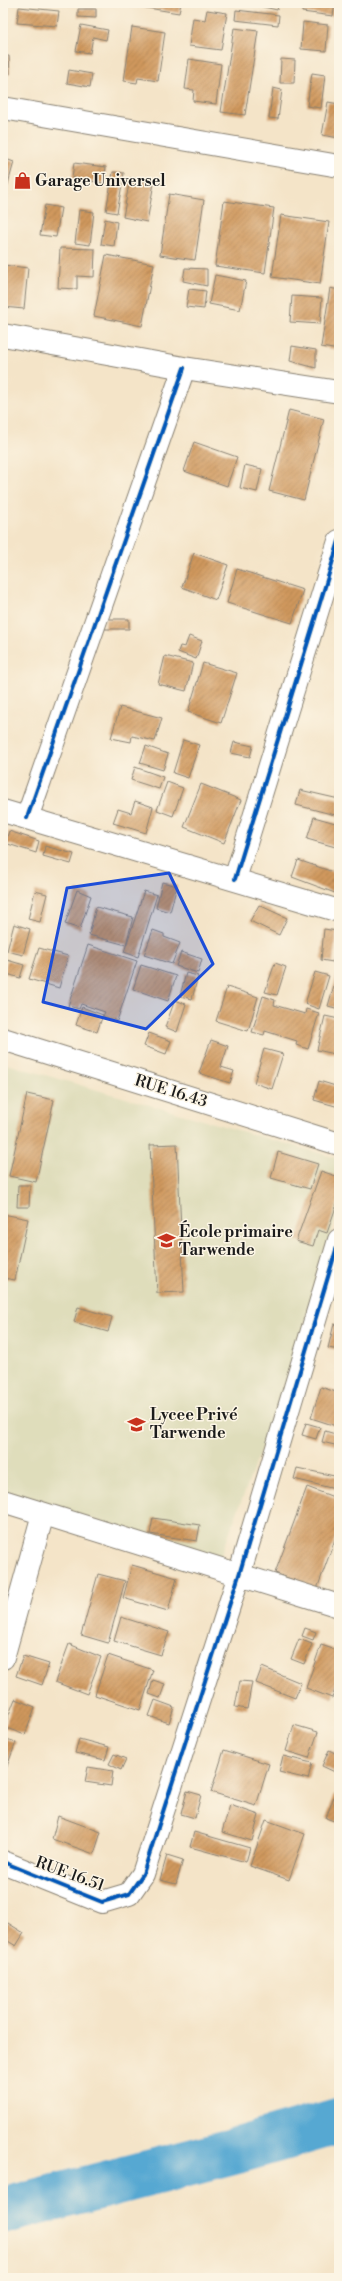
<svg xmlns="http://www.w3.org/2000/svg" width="342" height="2281" viewBox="0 0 342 2281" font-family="'Libre Bodoni',serif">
	<defs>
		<pattern id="building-hatch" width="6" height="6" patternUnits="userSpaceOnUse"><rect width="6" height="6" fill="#d0985d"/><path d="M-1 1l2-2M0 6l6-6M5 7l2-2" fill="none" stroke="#a87b4c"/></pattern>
	</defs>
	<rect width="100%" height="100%" fill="#fcf5e5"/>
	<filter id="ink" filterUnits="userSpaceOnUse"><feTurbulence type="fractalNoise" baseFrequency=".025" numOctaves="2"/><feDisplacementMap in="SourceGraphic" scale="8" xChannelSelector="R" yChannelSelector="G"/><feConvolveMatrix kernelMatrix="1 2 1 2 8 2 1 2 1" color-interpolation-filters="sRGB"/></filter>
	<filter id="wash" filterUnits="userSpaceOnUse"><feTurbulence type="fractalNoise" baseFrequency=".012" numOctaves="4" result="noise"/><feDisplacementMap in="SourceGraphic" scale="16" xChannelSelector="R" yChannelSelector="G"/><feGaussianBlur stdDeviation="0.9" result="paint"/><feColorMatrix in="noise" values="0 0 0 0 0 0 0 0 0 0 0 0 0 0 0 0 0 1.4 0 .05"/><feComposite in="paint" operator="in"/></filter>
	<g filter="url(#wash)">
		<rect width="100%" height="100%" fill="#f4e4c8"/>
		<path fill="#dfddbb" d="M 3,1063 L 339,1159 L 339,1206 L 296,1356 L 220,1558 L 3,1492 Z"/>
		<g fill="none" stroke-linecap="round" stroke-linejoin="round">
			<path stroke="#57a8d2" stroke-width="47" d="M 3,2211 L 239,2150 L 339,2121"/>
		</g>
		<g id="blocks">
			<path fill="url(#building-hatch)" d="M 135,3 L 181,3 L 179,13 L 135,6 Z
				M 246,3 L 279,3 L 277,10 Z
				M 303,3 L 335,3 L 333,16 L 302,12 Z
				M 19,7 L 59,11 L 57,26 L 17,23 Z
				M 78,9 L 96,9 L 96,18 L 78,17 Z
				M 207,10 L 227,13 L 221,50 L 189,46 L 193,18 L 205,20 Z
				M 236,10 L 279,15 L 278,25 L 235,20 Z
				M 303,22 L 328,25 L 326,51 L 301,49 Z
				M 81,25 L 108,30 L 106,40 L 93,37 L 90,53 L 76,51 Z
				M 132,27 L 165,32 L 158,81 L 138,78 L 137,83 L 124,81 Z
				M 234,28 L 258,31 L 245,115 L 221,112 Z
				M 3,56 L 9,56 L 10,74 L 3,74 Z
				M 189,59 L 221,64 L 216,104 L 193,101 L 194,90 L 185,89 Z
				M 281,59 L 295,60 L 294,83 L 280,83 Z
				M 69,70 L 92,74 L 90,87 L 67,83 Z
				M 312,73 L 325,75 L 321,108 L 307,106 Z
				M 273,88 L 282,90 L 278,119 L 269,118 Z
				M 328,102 L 339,104 L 339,138 L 322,135 Z
				M 3,158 L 14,162 L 6,191 L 3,190 Z
				M 74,163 L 106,167 L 104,183 L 72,178 Z
				M 113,172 L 124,173 L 117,213 L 106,211 Z
				M 130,178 L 154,183 L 147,222 L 123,217 Z
				M 169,194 L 204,200 L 195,260 L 160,255 Z
				M 224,201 L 274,208 L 265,273 L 215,266 Z
				M 45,205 L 61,208 L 56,237 L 40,235 Z
				M 79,210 L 94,212 L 90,245 L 75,243 Z
				M 281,215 L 329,222 L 320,284 L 272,277 Z
				M 105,219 L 117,222 L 114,246 L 101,244 Z
				M 60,248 L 95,249 L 94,277 L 77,276 L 77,289 L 58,288 Z
				M 106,255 L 154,264 L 142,326 L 94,316 Z
				M 3,265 L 28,268 L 24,309 L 3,307 Z
				M 185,268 L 207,269 L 207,286 L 183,281 Z
				M 215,275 L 246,281 L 240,310 L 209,304 Z
				M 330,288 L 339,290 L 339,350 L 321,347 Z
				M 189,289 L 206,291 L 204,309 L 186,307 Z
				M 292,296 L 322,298 L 320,324 L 290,322 Z
				M 292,346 L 316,350 L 316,368 L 290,361 Z
				M 289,410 L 324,419 L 304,500 L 269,491 Z
				M 194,442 L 237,457 L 227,486 L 184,471 Z
				M 245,465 L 262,469 L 257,492 L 240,488 Z
				M 194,553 L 228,565 L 216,600 L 182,587 Z
				M 237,569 L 303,590 L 292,623 L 227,603 Z
				M 105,619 L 129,619 L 129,629 L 105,629 Z
				M 189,636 L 202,641 L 196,659 L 178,652 L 180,646 L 185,647 Z
				M 165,656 L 193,663 L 186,691 L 158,684 Z
				M 203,663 L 237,673 L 221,723 L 188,712 Z
				M 120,707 L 162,718 L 155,741 L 132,736 L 131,742 L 111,738 Z
				M 183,740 L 199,745 L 188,778 L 173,773 Z
				M 234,742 L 253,746 L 250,757 L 231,753 Z
				M 146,746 L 168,754 L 163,770 L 140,763 Z
				M 135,767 L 163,777 L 159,789 L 131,780 Z
				M 167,782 L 183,788 L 173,816 L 157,810 Z
				M 201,784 L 241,800 L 224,843 L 184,827 Z
				M 300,790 L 339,799 L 339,816 L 296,805 Z
				M 135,801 L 153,807 L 146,833 L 113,823 L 118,809 L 131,813 Z
				M 314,817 L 339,824 L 339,848 L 307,839 Z
				M 9,831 L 39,841 L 36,853 L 5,843 Z
				M 45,846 L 74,854 L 71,864 L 43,856 Z
				M 298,860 L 339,874 L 335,893 L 292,877 Z
				M 162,882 L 177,886 L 170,912 L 156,908 Z
				M 77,890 L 91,896 L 80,929 L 65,924 Z
				M 35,891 L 47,894 L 40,922 L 28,919 Z
				M 144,891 L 157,895 L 138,957 L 124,952 Z
				M 259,905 L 287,918 L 279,935 L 250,921 Z
				M 96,907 L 133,917 L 126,945 L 89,935 Z
				M 14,924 L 30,929 L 23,955 L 7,951 Z
				M 324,929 L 337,931 L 333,962 L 321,960 Z
				M 153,930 L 164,934 L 164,937 L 180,943 L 172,964 L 144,955 Z
				M 88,945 L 137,961 L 117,1021 L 103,1016 L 105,1012 L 81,1004 L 79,1009 L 68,1006 Z
				M 39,948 L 68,956 L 59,988 L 29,979 Z
				M 181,952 L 202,959 L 198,973 L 176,966 Z
				M 7,960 L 24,965 L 20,978 L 4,973 Z
				M 275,963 L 286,967 L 277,995 L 265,992 Z
				M 141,965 L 176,976 L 168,1001 L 133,989 Z
				M 339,968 L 339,1009 L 328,1006 Z
				M 315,972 L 329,976 L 319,1009 L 305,1004 Z
				M 186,973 L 198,976 L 192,999 L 180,996 Z
				M 227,987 L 258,997 L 248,1031 L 216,1021 Z
				M 263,996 L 275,1000 L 274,1005 L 305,1014 L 306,1009 L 319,1013 L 308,1049 L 296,1045 L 297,1041 L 265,1031 L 264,1035 L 252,1032 Z
				M 175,1000 L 186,1004 L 177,1032 L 165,1027 Z
				M 82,1007 L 103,1015 L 97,1032 L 76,1025 Z
				M 325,1016 L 339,1019 L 339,1055 L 317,1050 Z
				M 149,1033 L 171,1041 L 166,1054 L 144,1046 Z
				M 211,1040 L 228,1046 L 221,1067 L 234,1071 L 230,1083 L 199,1073 Z
				M 264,1049 L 283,1054 L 272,1089 L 254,1083 Z
				M 319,1081 L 339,1087 L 339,1107 L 314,1100 Z
				M 27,1094 L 54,1100 L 36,1182 L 9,1176 Z
				M 177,1144 L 184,1292 L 157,1293 L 150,1145 Z
				M 278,1152 L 318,1164 L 310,1189 L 271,1178 Z
				M 321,1171 L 339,1177 L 339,1198 L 327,1233 L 318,1230 L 313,1246 L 296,1241 Z
				M 18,1185 L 30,1185 L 29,1207 L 17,1207 Z
				M 3,1214 L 28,1219 L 15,1280 L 3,1278 Z
				M 78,1307 L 112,1317 L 108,1332 L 74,1322 Z
				M 334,1324 L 339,1325 L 339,1350 L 328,1348 Z
				M 321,1387 L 339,1393 L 339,1427 L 311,1418 Z
				M 306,1423 L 320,1427 L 316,1439 L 302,1435 Z
				M 325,1431 L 339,1435 L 339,1446 L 322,1442 Z
				M 297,1468 L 339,1477 L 339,1490 L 294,1479 Z
				M 307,1487 L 339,1499 L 339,1528 L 317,1589 L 275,1573 Z
				M 153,1518 L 200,1525 L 197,1541 L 150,1534 Z
				M 132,1565 L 177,1578 L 168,1611 L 123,1598 Z
				M 98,1574 L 125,1581 L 108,1643 L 81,1635 Z
				M 121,1617 L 169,1632 L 161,1655 L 114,1641 Z
				M 305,1628 L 316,1632 L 313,1640 L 302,1636 Z
				M 299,1639 L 312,1644 L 304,1664 L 291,1659 Z
				M 69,1644 L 101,1657 L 87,1694 L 55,1682 Z
				M 321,1645 L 339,1651 L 339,1679 L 332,1698 L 306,1688 Z
				M 108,1655 L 153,1670 L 140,1710 L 95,1695 Z
				M 23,1656 L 49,1664 L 42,1685 L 16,1676 Z
				M 262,1667 L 301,1683 L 295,1698 L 256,1683 Z
				M 153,1680 L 165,1684 L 160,1698 L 149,1694 Z
				M 240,1681 L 252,1682 L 247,1709 L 235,1707 Z
				M 15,1699 L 35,1707 L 25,1735 L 4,1727 Z
				M 155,1700 L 174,1707 L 169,1723 L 149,1716 Z
				M 294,1725 L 318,1732 L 309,1758 L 286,1751 Z
				M 3,1738 L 16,1742 L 6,1769 L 3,1768 Z
				M 79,1739 L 109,1747 L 105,1760 L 75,1753 Z
				M 224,1750 L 269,1764 L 256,1806 L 211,1792 Z
				M 329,1750 L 339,1755 L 337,1773 L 322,1766 Z
				M 114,1754 L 126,1759 L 121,1770 L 109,1764 Z
				M 283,1756 L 312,1763 L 308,1779 L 279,1772 Z
				M 88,1767 L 113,1771 L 111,1786 L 85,1782 Z
				M 187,1791 L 201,1795 L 195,1818 L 181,1814 Z
				M 335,1794 L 339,1796 L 339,1823 L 326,1818 Z
				M 230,1805 L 259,1815 L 252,1841 L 222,1832 Z
				M 58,1816 L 101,1832 L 94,1854 L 52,1839 Z
				M 266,1820 L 305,1834 L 289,1880 L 250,1866 Z
				M 194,1832 L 250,1848 L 246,1862 L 190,1847 Z
				M 167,1855 L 183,1860 L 176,1884 L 160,1880 Z
				M 3,1920 L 24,1933 L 16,1946 L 3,1938 Z"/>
		</g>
	</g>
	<g filter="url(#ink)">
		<use href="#blocks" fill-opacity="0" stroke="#888072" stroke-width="1"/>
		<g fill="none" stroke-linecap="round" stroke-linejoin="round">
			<defs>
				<path id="street" d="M 3,108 L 339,166
					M 3,335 L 184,368 L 339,392
					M 3,811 L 339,911
					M 27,818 L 184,368
					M 235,879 L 339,541
					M 3,1039 L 339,1144
					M 3,1501 L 339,1606
					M 3,1658 L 43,1514
					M 3,1862 L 102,1902 L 129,1894 L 143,1874 L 239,1575 L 339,1240"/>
			</defs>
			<use href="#street" stroke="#888072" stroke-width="24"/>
			<use href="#street" stroke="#fff" stroke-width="22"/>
			<defs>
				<path id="cycleway" d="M 27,818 L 184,368
					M 235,879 L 339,541
					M 3,1862 L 102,1902 L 129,1894 L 143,1874 L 239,1575 L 339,1240"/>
			</defs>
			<use href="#cycleway" stroke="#fcf5e5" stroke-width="6"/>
			<use href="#cycleway" stroke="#0057b8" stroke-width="4"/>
		</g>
	</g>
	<path fill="#1d4ed8" fill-opacity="0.2" stroke="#1d4ed8" stroke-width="3" stroke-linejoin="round" d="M 169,873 L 213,964 L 146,1029 L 43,1002 L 67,888 Z"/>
	<defs>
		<symbol id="shop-bare" viewBox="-9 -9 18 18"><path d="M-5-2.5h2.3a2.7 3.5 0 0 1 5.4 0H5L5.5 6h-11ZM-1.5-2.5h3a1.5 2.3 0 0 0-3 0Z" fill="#c8321e" stroke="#fcf5e5" stroke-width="2.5" paint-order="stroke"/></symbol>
		<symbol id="school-bare" viewBox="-9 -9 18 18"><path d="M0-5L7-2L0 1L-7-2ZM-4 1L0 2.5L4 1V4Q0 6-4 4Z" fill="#c8321e" stroke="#fcf5e5" stroke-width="2.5" paint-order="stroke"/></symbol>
	</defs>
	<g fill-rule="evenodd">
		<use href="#shop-bare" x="10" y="168" width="25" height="25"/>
		<use href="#school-bare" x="154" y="1228" width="25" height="25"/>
		<use href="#school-bare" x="124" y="1412" width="25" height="25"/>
	</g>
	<g text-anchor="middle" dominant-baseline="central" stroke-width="3" stroke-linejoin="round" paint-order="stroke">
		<g font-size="16" font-weight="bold" fill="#1c1c1c" stroke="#fcf5e5" text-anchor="start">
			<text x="35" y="181">Garage Universel</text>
			<text x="179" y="1232">École primaire<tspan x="179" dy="18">Tarwende</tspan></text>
			<text x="150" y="1415">Lycee Privé<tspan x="150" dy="18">Tarwende</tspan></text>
		</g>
		<g font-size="16" fill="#1c1c1c" stroke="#fcf5e5">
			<text transform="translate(171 1091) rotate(17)">RUE 16.43</text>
			<text transform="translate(70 1874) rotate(20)">RUE 16.51</text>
		</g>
	</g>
	<rect width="342" height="2281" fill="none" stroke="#fcf5e5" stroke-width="16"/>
</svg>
